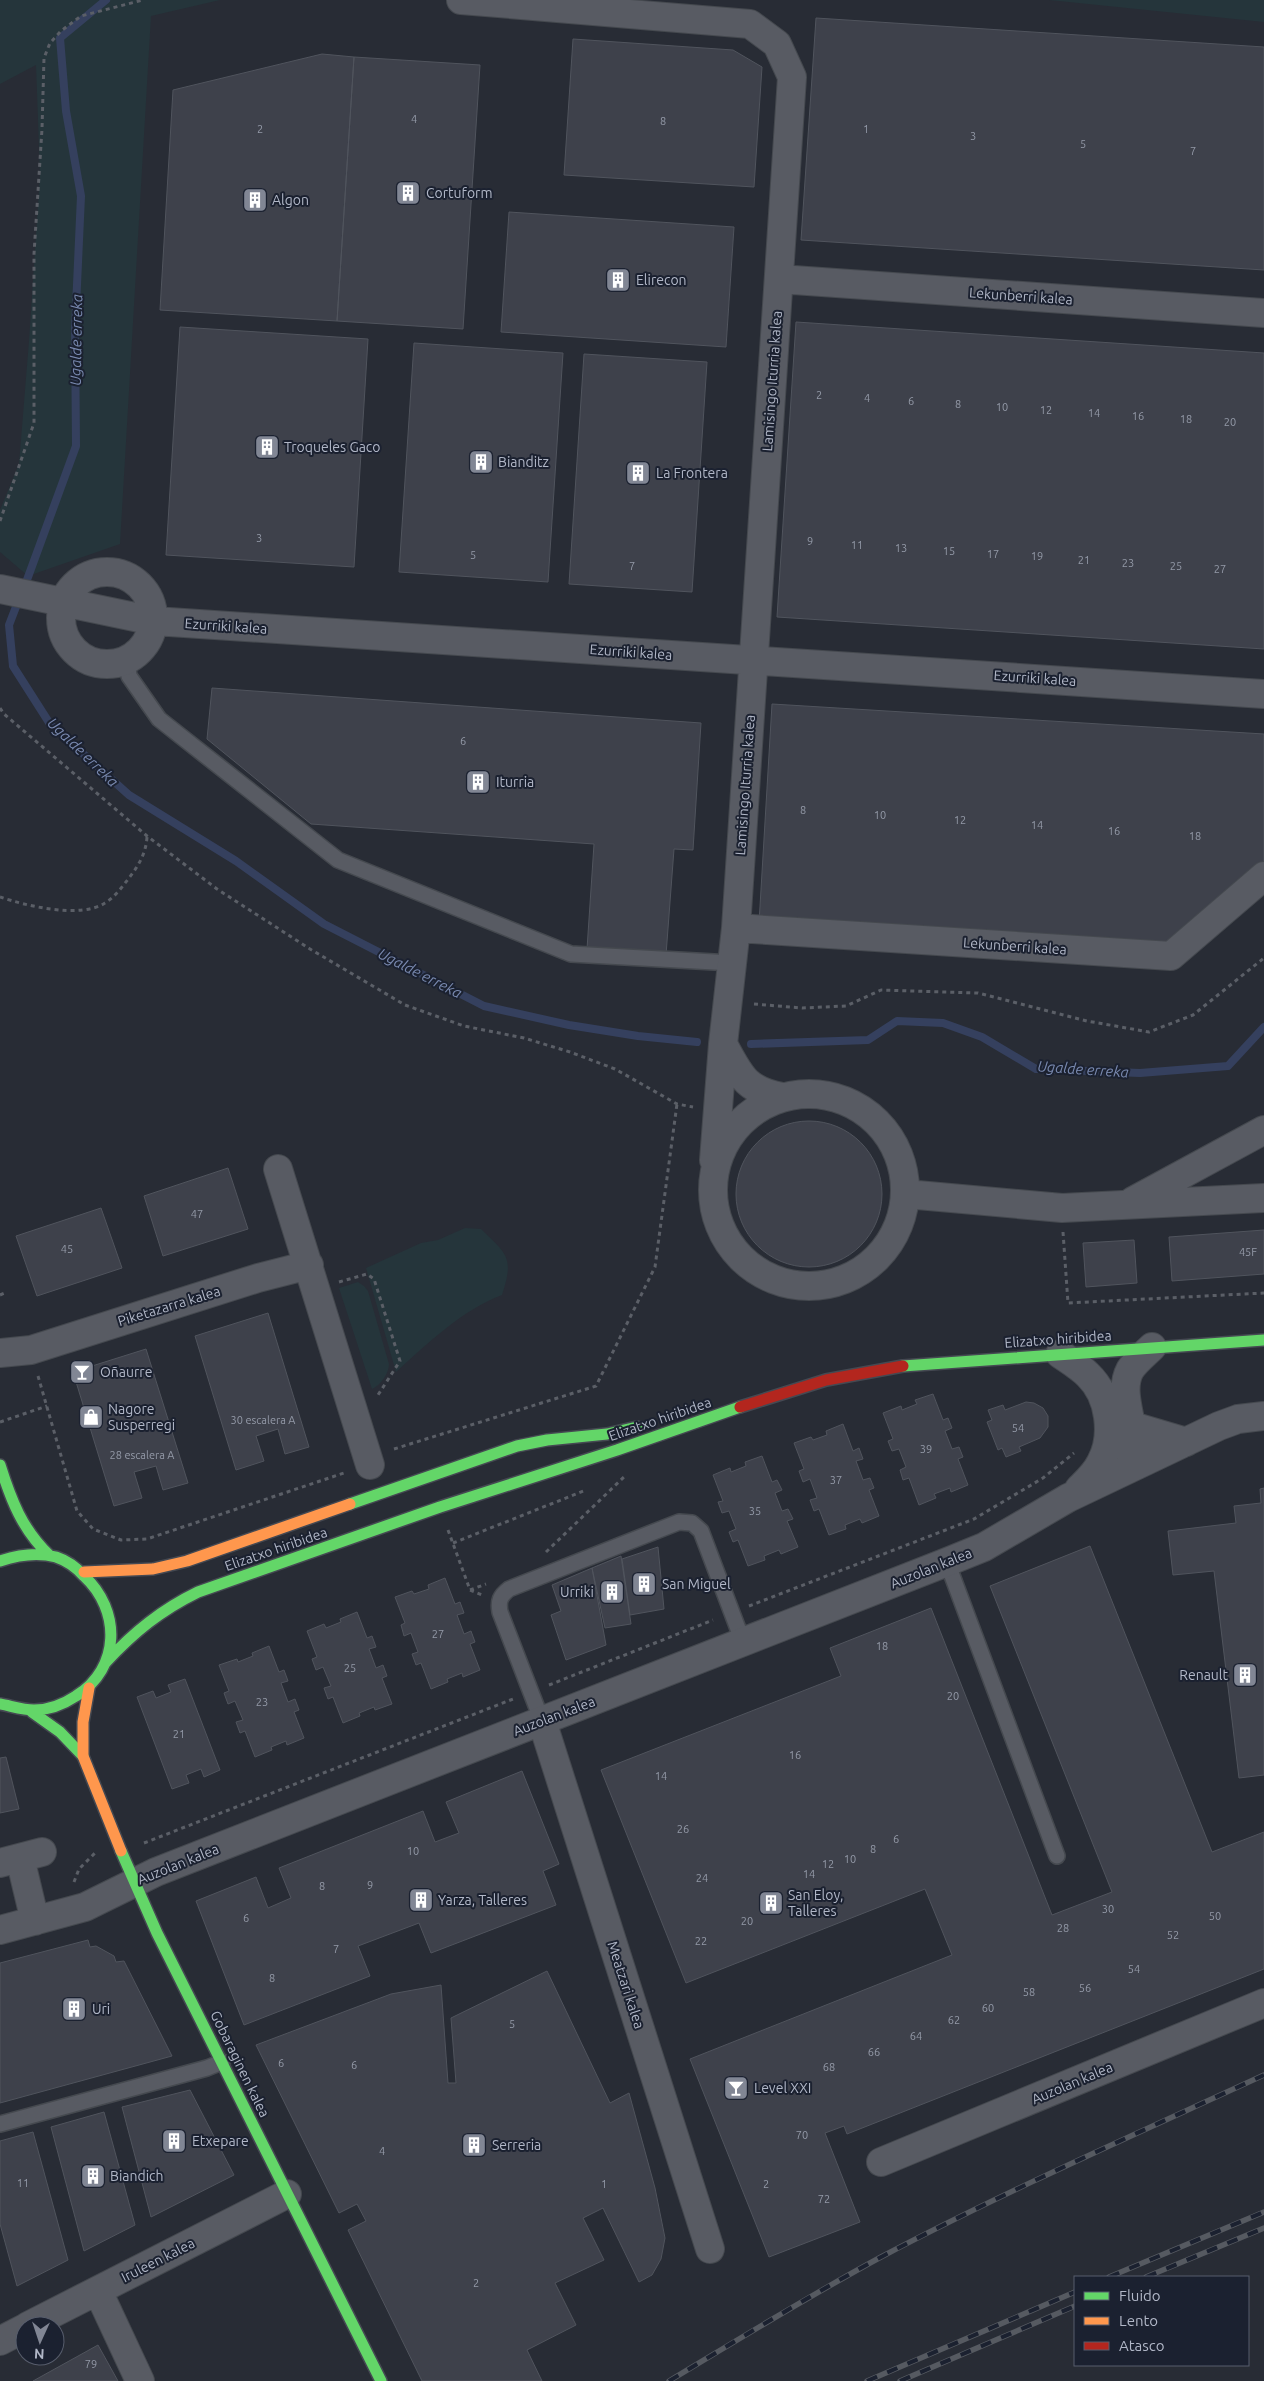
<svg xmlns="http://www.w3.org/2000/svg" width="1264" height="2381" viewBox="0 0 1264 2381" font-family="Ubuntu,sans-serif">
	<rect width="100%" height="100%" fill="#282c35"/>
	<path fill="#25353b" d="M 0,0 L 220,0 L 151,16 L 120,544 L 28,576 L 0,552 L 0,510 L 19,464 L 29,341 L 40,175 L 36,65 L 0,84 Z
		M 1049,0 L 1264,0 L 1264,22 Z
		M 465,1228 L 481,1229 C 508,1255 514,1258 502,1295 C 462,1310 427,1344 396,1372 L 366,1268 L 421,1243 L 438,1240 Z
		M 358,1282 L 364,1286 L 368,1291 L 389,1364 C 389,1373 381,1385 372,1389 L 339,1288 Z"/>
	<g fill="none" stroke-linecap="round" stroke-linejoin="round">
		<path stroke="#35405e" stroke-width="8" d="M 24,588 L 76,446 L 75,329 L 81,196 L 66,111 L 60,38 L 106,0
			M 19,599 L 9,625 L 13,666 L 50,724 L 129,795 L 236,861 L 324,924 L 484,1006 L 569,1025 L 638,1036 L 697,1042
			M 751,1044 L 868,1040 L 897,1021 L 943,1023 L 982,1037 L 1036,1069 L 1140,1073 L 1228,1066 L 1264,1027"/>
	</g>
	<path fill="#3e414b" stroke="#50545d" d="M 816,18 L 1264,47 L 1264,270 L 801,240 Z
		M 573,39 L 733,50 L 762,67 L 754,187 L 564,175 Z
		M 322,54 L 354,57 L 337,321 L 160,310 L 173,90 Z
		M 354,57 L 480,65 L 463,329 L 337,321 Z
		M 509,212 L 734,227 L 726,347 L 501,332 Z
		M 796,322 L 1264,353 L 1264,649 L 777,617 Z
		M 180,327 L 368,339 L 354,567 L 166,555 Z
		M 414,343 L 563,353 L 548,582 L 399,572 Z
		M 584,354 L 707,362 L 692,592 L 569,584 Z
		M 212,688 L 701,723 L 693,850 L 674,849 L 666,955 L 587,949 L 594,844 L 311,824 L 207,739 Z
		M 772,704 L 1264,734 L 1264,865 L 1169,948 L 759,923 Z
		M736 1194a73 73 0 1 1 146 0a73 73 0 1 1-146 0Z
		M 228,1168 L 248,1229 L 163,1256 L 144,1196 Z
		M 101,1208 L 122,1268 L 37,1296 L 16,1236 Z
		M 1264,1230 L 1264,1274 L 1172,1281 L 1169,1237 Z
		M 1134,1240 L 1137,1283 L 1086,1287 L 1083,1243 Z
		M 268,1313 L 309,1447 L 285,1454 L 278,1429 L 256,1436 L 264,1461 L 236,1470 L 195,1336 Z
		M 146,1349 L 188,1483 L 163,1490 L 156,1466 L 134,1472 L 142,1498 L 114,1506 L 73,1372 Z
		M 933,1394 L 943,1420 L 948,1418 L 952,1428 L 945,1431 L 952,1449 L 959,1447 L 963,1457 L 958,1459 L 968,1485 L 951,1492 L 950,1488 L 934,1494 L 936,1498 L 919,1505 L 909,1478 L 903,1480 L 900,1470 L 906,1467 L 899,1449 L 892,1451 L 888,1441 L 893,1439 L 883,1413 L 901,1406 L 902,1410 L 917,1404 L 915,1400 Z
		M 1026,1402 L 1034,1403 L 1043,1408 L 1048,1416 L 1048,1427 L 1040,1438 L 1019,1447 L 1021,1451 L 1006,1457 L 1002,1448 L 998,1450 L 987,1422 L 992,1420 L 988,1410 L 1003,1405 L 1005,1410 Z
		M 843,1424 L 853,1451 L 859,1448 L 863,1459 L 856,1461 L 863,1480 L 870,1478 L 874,1488 L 869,1490 L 879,1516 L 862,1523 L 860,1519 L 845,1525 L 846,1529 L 829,1535 L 819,1509 L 814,1511 L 810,1500 L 817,1498 L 810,1479 L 803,1482 L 799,1471 L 804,1469 L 794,1443 L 811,1437 L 813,1440 L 827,1435 L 826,1431 Z
		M 762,1456 L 772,1482 L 777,1480 L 782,1490 L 775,1493 L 782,1511 L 788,1509 L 793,1519 L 787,1521 L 798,1547 L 781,1554 L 779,1550 L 764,1556 L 765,1560 L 748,1566 L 738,1540 L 733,1542 L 729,1532 L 736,1529 L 729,1511 L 722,1513 L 718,1502 L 723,1501 L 713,1475 L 730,1468 L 731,1472 L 746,1466 L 745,1462 Z
		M 1264,1488 L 1264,1775 L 1239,1778 L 1214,1571 L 1173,1575 L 1168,1531 L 1236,1523 L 1234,1506 L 1261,1503 L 1260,1489 Z
		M 1090,1546 L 1212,1852 L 1264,1832 L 1264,1969 L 847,2134 L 844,2126 L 825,2133 L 860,2222 L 769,2257 L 690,2059 L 952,1955 L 925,1889 L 686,1983 L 601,1770 L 841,1676 L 830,1648 L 931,1608 L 1052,1915 L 1112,1892 L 990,1586 Z
		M 658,1547 L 664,1609 L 630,1615 L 622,1559 Z
		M 621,1556 L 631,1624 L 605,1628 L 592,1568 Z
		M 592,1568 L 606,1645 L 566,1660 L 551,1615 L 561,1611 L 552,1585 Z
		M 445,1578 L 455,1604 L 460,1602 L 464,1613 L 457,1615 L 464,1634 L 471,1631 L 475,1642 L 470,1644 L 480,1670 L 463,1677 L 462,1673 L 447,1679 L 448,1682 L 431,1689 L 421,1663 L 416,1665 L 412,1654 L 418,1652 L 411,1633 L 404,1636 L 401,1625 L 405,1623 L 395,1597 L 412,1591 L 414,1594 L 429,1589 L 428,1585 Z
		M 357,1612 L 367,1638 L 372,1636 L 376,1647 L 369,1649 L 376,1668 L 383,1665 L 387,1676 L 382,1678 L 392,1704 L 375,1710 L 374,1707 L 359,1713 L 360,1716 L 343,1723 L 333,1697 L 328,1699 L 324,1688 L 331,1686 L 323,1667 L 316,1670 L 312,1659 L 317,1657 L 307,1631 L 324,1624 L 326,1628 L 341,1622 L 340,1619 Z
		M 269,1646 L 279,1672 L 284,1670 L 288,1681 L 281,1683 L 288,1702 L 295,1699 L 299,1710 L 294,1712 L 304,1738 L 287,1745 L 286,1741 L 271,1747 L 272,1750 L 255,1757 L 245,1731 L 240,1733 L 236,1722 L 243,1720 L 235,1701 L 228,1704 L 224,1693 L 229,1691 L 219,1665 L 237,1659 L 238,1662 L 253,1656 L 252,1653 Z
		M 185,1679 L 220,1770 L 204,1777 L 201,1769 L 186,1775 L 189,1783 L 172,1789 L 137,1697 L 153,1691 L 156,1698 L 171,1692 L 168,1685 Z
		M 6,1757 L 19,1809 L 0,1813 L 0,1758 Z
		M 522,1771 L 559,1864 L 543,1871 L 556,1905 L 431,1953 L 419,1923 L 358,1946 L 370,1976 L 244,2025 L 196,1901 L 256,1877 L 268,1908 L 291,1898 L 279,1868 L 423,1811 L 435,1842 L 459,1833 L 446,1802 Z
		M 88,1940 L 90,1947 L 96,1946 L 114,1956 L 116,1962 L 124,1961 L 172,2056 L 0,2103 L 0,1963 Z
		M 547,1971 L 610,2103 L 629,2093 L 655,2188 L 665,2238 L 661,2259 L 652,2275 L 639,2282 L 603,2208 L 583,2218 L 604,2260 L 555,2283 L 576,2325 L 527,2350 L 542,2381 L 422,2381 L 348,2230 L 366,2221 L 357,2204 L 339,2213 L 256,2045 L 391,1994 L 441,1985 L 448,2083 L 456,2083 L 451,2018 Z
		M 190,2090 L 234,2175 L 151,2217 L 122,2107 Z
		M 104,2112 L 135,2225 L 84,2251 L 51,2127 Z
		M 33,2132 L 68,2260 L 17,2286 L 0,2224 L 0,2141 Z
		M 98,2345 L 118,2381 L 33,2381 Z"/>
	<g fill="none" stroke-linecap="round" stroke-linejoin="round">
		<defs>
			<path id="lane" d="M 127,660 L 129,676 L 159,719 L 338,860 L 571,954 L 732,963
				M 947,1562 L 1057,1856
				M 542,1721 L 500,1612 C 498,1601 500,1596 509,1589 L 679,1522 L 692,1523 L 701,1531 L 743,1642
				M 0,2124 L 207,2068 L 222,2062"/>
			<path id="street" d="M 461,0 L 750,24 L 777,44 L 792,77 L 736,928 L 723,1044
				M 779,279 L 1264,313
				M61 618a46 46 0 1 1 92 0a46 46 0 1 1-92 0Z
				M 0,589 L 154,621 L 1264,694
				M 736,928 L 1171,956 L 1264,876
				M713 1190a96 96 0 1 1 192 0a96 96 0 1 1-192 0Z
				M 714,1160 L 723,1044 C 740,1075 745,1090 782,1097
				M 278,1169 L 370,1465
				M 906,1194 L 1062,1208 L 1264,1198
				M 1133,1201 L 1264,1130
				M 0,1353 L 31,1350 L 258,1278 L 309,1265
				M 1060,1354 C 1070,1361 1080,1367 1088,1375 C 1110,1396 1115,1436 1101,1462 C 1096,1473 1087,1481 1079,1489
				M 1132,1426 L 1186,1442
				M 1129,1469 C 1144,1435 1115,1398 1130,1370 C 1135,1362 1145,1354 1152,1347
				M 542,1721 L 710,2249
				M 20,1858 L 35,1921
				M 0,1863 L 42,1852
				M 0,1930 L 85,1907 L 156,1872 L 947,1562 L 984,1547 L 1068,1498 L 1219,1426 L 1238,1419 L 1264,1416
				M 881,2162 L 1264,2003
				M 98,2291 L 140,2381
				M 28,2326 L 287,2194
				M 0,2341 L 25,2328"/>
			<path id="fast" d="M 903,1366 L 1264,1340
				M 0,1465 C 11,1500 22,1529 49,1555
				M 350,1504 L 517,1446 L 547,1440 L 607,1434 L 637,1427
				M 0,1561 C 18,1555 37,1552 56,1557 C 68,1561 76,1567 84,1576 C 121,1610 121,1668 76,1696 C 64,1704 49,1710 34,1710 C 23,1710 11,1706 0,1704
				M 106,1662 C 134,1632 161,1610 198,1592 L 440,1507 L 617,1450 L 740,1407
				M 32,1712 L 60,1732 L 83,1756
				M 121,1851 L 157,1933 L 381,2381"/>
			<path id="slow" d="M 84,1572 L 153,1569 L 187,1561 L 350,1504
				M 89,1688 L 83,1722 L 83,1756 L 121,1851"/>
			<path id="jam" d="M 740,1407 L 826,1380 L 903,1366"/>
		</defs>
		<use href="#lane" stroke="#45494f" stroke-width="18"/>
		<use href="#street" stroke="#45494f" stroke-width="30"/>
		<use href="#fast" stroke="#454952" stroke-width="14"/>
		<use href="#slow" stroke="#454952" stroke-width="14"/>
		<use href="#jam" stroke="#454952" stroke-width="14"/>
		<path stroke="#5b5f67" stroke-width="3" stroke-dasharray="4 4" stroke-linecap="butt" d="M 0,521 L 34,423 L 34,254 L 42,129 L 44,58 L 50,43 L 61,31 L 81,16 L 143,0
			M 0,708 L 4,714 L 147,836 L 217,889 L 310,949 L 405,1005 L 464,1026 L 524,1038 L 570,1052 L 615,1069 L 677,1104 L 693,1107
			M 0,897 C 27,906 80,919 105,903 C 115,897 122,887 129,878 C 139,865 146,853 147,837
			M 754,1004 L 802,1008 L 846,1006 L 881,990 L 978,993 L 1087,1021 L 1149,1032 L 1193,1015 L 1264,958
			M 1063,1232 L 1068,1303 L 1264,1293
			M 339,1282 L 367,1274 L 374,1279 L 400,1361 L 378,1395 L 379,1398
			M 0,1295 L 7,1292
			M 38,1376 L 77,1511 L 93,1529 L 121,1540 L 147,1539 L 344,1473
			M 0,1422 L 47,1406
			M 394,1449 L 596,1386 L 655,1267 L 677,1104
			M 448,1530 L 470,1590 L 482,1595
			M 453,1543 L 586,1490
			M 546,1552 L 626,1475
			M 470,1590 L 486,1584
			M 749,1606 L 974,1519 L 1043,1478 L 1074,1453
			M 549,1685 L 713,1620
			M 144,1843 L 513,1699
			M 74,1882 L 79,1869 L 95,1853"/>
		<use href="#lane" stroke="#585b63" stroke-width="15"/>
		<use href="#street" stroke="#585b63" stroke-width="28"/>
		<use href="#fast" stroke="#63d668" stroke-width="11"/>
		<use href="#slow" stroke="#ff974d" stroke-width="11"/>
		<use href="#jam" stroke="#b3261e" stroke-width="11"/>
		<defs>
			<path id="rail" d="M 1109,2277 L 1264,2212
				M 1146,2277 L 1264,2228
				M 669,2381 C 739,2339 809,2296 881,2257 C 1006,2191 1136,2134 1264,2075
				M 867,2381 L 1075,2292
				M 900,2381 L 1075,2306"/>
		</defs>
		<use href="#rail" stroke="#565a61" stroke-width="5.5"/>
		<use href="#rail" stroke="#1b2130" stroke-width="4" stroke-dasharray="11" stroke-linecap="butt"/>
	</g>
	<defs>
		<symbol id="building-square" viewBox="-11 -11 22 22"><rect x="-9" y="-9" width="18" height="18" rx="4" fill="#818694" stroke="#1b2130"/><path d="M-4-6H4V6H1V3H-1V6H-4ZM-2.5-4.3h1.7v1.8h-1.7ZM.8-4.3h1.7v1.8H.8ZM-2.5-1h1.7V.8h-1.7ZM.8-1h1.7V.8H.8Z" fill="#fff"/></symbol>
		<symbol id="bar-square" viewBox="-11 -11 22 22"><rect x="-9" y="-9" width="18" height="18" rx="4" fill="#818694" stroke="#1b2130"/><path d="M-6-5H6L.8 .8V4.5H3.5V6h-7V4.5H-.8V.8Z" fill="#fff"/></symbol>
		<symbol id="shop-square" viewBox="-11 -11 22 22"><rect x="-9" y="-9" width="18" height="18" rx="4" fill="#818694" stroke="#1b2130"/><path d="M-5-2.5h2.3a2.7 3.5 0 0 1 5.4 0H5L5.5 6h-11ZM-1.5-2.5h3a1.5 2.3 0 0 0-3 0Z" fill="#fff"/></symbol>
	</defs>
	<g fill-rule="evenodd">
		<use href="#building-square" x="394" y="179" width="28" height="28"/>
		<use href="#building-square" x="241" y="186" width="28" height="28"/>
		<use href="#building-square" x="604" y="266" width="28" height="28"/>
		<use href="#building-square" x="253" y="433" width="28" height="28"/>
		<use href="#building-square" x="467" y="448" width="28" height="28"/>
		<use href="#building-square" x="624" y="459" width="28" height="28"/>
		<use href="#building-square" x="464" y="768" width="28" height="28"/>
		<use href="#bar-square" x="68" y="1358" width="28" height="28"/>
		<use href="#shop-square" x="77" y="1403" width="28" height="28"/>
		<use href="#building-square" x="630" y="1570" width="28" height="28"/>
		<use href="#building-square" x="598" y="1578" width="28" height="28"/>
		<use href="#building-square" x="1231" y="1661" width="28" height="28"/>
		<use href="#building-square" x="407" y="1886" width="28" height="28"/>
		<use href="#building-square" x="757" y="1889" width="28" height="28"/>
		<use href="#building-square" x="60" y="1995" width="28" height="28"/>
		<use href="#bar-square" x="722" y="2074" width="28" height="28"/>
		<use href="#building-square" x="160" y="2127" width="28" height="28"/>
		<use href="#building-square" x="460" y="2131" width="28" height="28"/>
		<use href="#building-square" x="79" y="2162" width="28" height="28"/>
	</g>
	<g text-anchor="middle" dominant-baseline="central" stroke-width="4" stroke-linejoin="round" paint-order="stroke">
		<g font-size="11" fill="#949aa8">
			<text x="414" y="119">4</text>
			<text x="663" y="121">8</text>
			<text x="260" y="129">2</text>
			<text x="866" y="129">1</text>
			<text x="973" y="136">3</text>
			<text x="1083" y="144">5</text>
			<text x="1193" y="151">7</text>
			<text x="819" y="395">2</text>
			<text x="867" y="398">4</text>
			<text x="911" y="401">6</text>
			<text x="958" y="404">8</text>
			<text x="1002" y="407">10</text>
			<text x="1046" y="410">12</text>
			<text x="1094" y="413">14</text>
			<text x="1138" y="416">16</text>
			<text x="1186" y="419">18</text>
			<text x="1230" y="422">20</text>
			<text x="259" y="538">3</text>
			<text x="810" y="541">9</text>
			<text x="857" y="545">11</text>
			<text x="901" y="548">13</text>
			<text x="949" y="551">15</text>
			<text x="993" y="554">17</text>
			<text x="473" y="555">5</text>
			<text x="1037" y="556">19</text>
			<text x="1084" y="560">21</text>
			<text x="1128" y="563">23</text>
			<text x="632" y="566">7</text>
			<text x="1176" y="566">25</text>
			<text x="1220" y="569">27</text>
			<text x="463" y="741">6</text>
			<text x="803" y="810">8</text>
			<text x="880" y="815">10</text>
			<text x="960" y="820">12</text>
			<text x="1037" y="825">14</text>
			<text x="1114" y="831">16</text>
			<text x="1195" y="836">18</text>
			<text x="197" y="1214">47</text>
			<text x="67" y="1249">45</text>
			<text x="1248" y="1252">45F</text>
			<text x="263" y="1420">30 escalera A</text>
			<text x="1018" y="1428">54</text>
			<text x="926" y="1449">39</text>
			<text x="142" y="1455">28 escalera A</text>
			<text x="836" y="1480">37</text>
			<text x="755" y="1511">35</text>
			<text x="438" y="1634">27</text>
			<text x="882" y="1646">18</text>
			<text x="350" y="1668">25</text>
			<text x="953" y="1696">20</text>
			<text x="262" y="1702">23</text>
			<text x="179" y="1734">21</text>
			<text x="795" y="1755">16</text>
			<text x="661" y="1776">14</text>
			<text x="683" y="1829">26</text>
			<text x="896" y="1839">6</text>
			<text x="873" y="1849">8</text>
			<text x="413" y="1851">10</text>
			<text x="850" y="1859">10</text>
			<text x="828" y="1864">12</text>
			<text x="809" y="1874">14</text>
			<text x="702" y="1878">24</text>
			<text x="370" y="1885">9</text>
			<text x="322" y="1886">8</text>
			<text x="1108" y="1909">30</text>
			<text x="1215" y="1916">50</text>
			<text x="246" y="1918">6</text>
			<text x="747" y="1921">20</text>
			<text x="1063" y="1928">28</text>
			<text x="1173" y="1935">52</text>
			<text x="701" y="1941">22</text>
			<text x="336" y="1949">7</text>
			<text x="1134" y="1969">54</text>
			<text x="272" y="1978">8</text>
			<text x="1085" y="1988">56</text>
			<text x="1029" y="1992">58</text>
			<text x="988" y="2008">60</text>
			<text x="954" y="2020">62</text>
			<text x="512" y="2024">5</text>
			<text x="916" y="2036">64</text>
			<text x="874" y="2052">66</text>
			<text x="281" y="2063">6</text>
			<text x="354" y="2065">6</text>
			<text x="829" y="2067">68</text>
			<text x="802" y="2135">70</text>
			<text x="382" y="2151">4</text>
			<text x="23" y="2183">11</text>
			<text x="604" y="2184">1</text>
			<text x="766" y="2184">2</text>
			<text x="824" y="2199">72</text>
			<text x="476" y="2283">2</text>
			<text x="91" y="2364">79</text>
		</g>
		<g font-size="14" fill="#b1b7c7" stroke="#1b2130" text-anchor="start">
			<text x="426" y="193">Cortuform</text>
			<text x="272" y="200">Algon</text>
			<text x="636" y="280">Elirecon</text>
			<text x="284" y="447">Troqueles Gaco</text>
			<text x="498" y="462">Bianditz</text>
			<text x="656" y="473">La Frontera</text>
			<text x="496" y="782">Iturria</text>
			<text x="100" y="1372">Oñaurre</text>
			<text x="108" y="1409">Nagore<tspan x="108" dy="16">Susperregi</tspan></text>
			<text x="662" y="1584">San Miguel</text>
			<text x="594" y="1592" text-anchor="end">Urriki</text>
			<text x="1228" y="1675" text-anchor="end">Renault</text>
			<text x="788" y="1895">San Eloy,<tspan x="788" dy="16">Talleres</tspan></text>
			<text x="438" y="1900">Yarza, Talleres</text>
			<text x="92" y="2009">Uri</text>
			<text x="754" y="2088">Level XXI</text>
			<text x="192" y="2141">Etxepare</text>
			<text x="492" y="2145">Serreria</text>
			<text x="110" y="2176">Biandich</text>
		</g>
		<g font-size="14" fill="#b1b7c7" stroke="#1b2130">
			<text transform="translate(1021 296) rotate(4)">Lekunberri kalea</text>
			<text transform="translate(772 381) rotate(-86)">Lamisingo Iturria kalea</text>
			<text transform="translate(226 626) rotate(4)">Ezurriki kalea</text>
			<text transform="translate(631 652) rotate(4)">Ezurriki kalea</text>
			<text transform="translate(1035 678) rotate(4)">Ezurriki kalea</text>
			<text transform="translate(745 785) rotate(-86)">Lamisingo Iturria kalea</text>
			<text transform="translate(1015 946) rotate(4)">Lekunberri kalea</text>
			<text transform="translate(169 1306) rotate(-17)">Piketazarra kalea</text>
			<text transform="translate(1058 1339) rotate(-4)">Elizatxo hiribidea</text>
			<text transform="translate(660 1419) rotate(-19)">Elizatxo hiribidea</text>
			<text transform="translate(276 1549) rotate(-19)">Elizatxo hiribidea</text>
			<text transform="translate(931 1568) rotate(-22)">Auzolan kalea</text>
			<text transform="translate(554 1716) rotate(-21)">Auzolan kalea</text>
			<text transform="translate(178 1864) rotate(-22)">Auzolan kalea</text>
			<text transform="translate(626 1985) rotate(72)">Meatzari kalea</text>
			<text transform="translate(240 2064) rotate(64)">Gobaraginen kalea</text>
			<text transform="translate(1072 2083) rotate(-23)">Auzolan kalea</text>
			<text transform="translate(158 2260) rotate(-27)">Iruleen kalea</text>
		</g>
		<g font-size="15" font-style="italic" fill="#7989af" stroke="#1b2130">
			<text transform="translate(76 340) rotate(-89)">Ugalde erreka</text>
			<text transform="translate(83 752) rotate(44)">Ugalde erreka</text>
			<text transform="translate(420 973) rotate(27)">Ugalde erreka</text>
			<text transform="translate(1083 1069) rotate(4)">Ugalde erreka</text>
		</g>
	</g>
	<rect x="1074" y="2276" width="175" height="90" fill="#1b2130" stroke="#575d6c"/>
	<rect x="1084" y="2292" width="25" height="8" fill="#63d668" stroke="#575d6c"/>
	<text x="1119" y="2301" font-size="15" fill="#b1b7c7">Fluido</text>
	<rect x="1084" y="2317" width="25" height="8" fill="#ff974d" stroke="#575d6c"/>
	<text x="1119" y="2326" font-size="15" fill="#b1b7c7">Lento</text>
	<rect x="1084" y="2342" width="25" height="8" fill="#b3261e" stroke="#575d6c"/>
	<text x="1119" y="2351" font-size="15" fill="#b1b7c7">Atasco</text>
	<g transform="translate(40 2341) rotate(183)"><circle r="24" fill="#1b2130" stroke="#575d6c"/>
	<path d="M0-4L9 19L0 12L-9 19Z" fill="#818694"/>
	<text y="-8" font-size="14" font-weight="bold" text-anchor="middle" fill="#b1b7c7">N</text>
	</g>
</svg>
